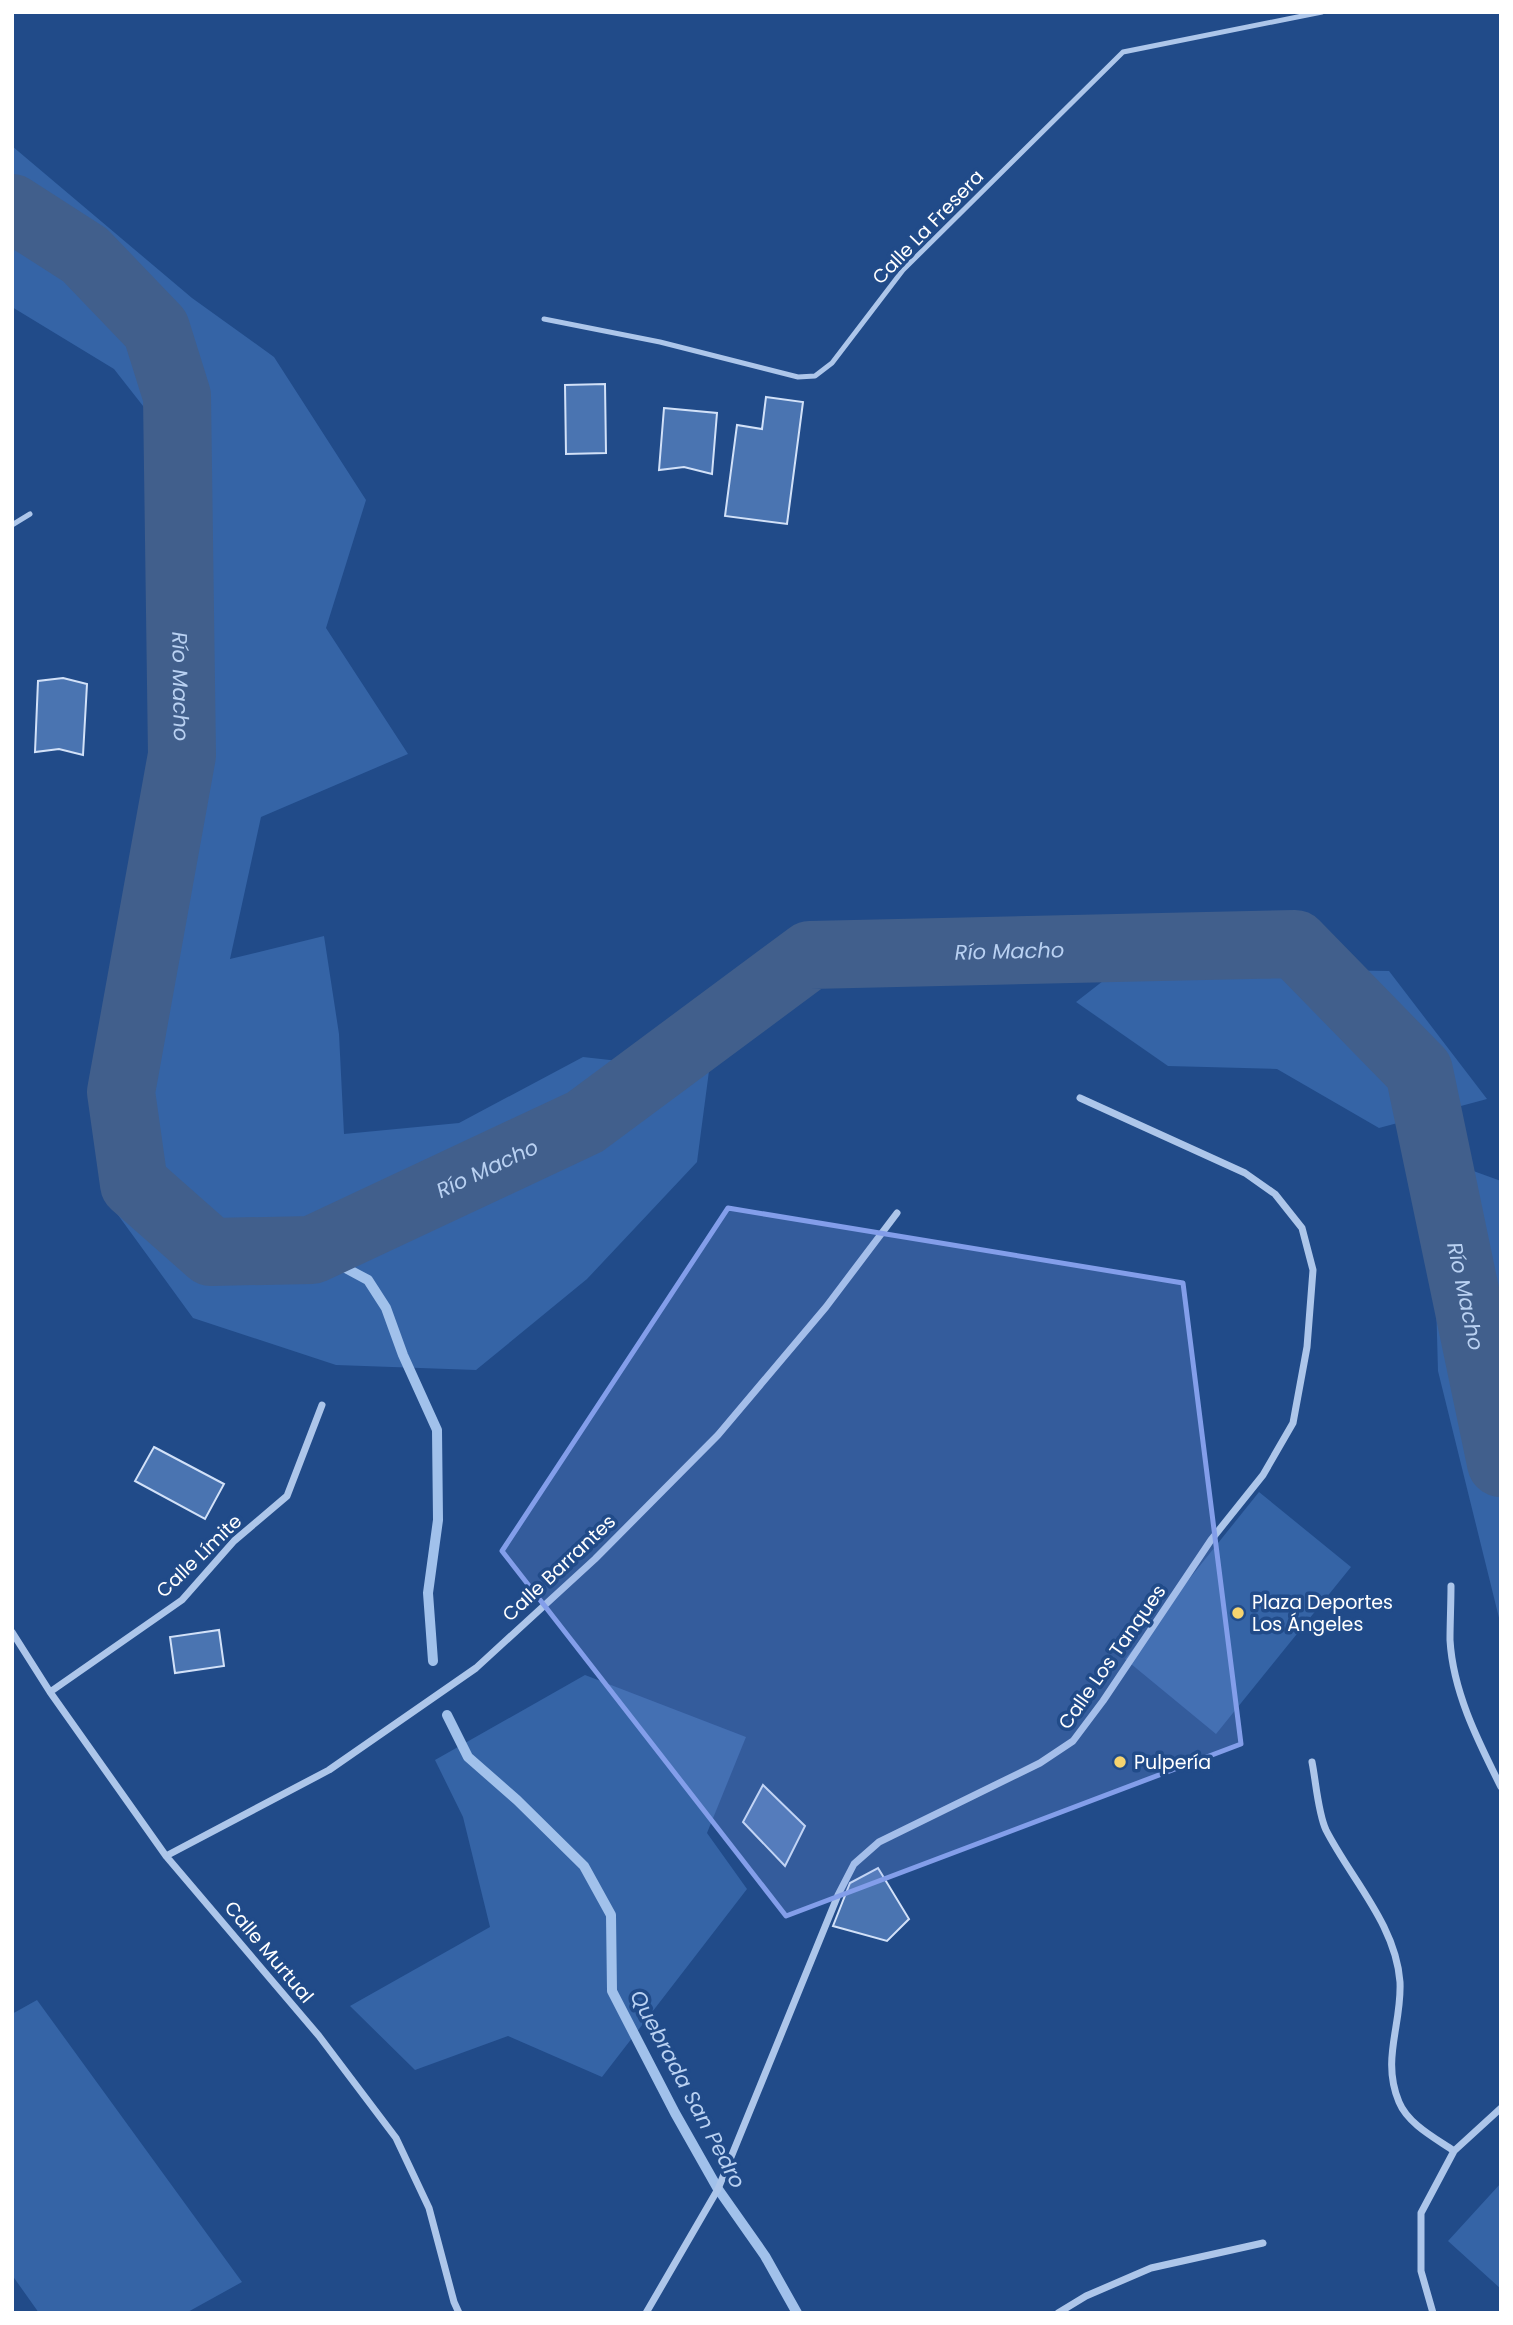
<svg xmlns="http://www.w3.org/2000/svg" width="1513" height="2325" viewBox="0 0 1513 2325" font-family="Poppins,sans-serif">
	<rect width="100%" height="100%" fill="#214b89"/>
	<path fill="#3564a6" d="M 12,146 L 192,298 L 274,357 L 366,500 L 326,628 L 408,754 L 261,817 L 230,959 L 324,936 L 339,1034 L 344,1134 L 459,1123 L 583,1057 L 709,1071 L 697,1162 L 587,1279 L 476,1370 L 336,1365 L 193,1318 L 110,1204 L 105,1057 L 131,909 L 196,689 L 205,563 L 165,434 L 114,369 L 12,307 Z
		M 1121,967 L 1389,971 L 1487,1099 L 1379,1128 L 1277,1069 L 1168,1066 L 1076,1002 Z
		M 1432,1156 L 1501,1181 L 1501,1626 L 1438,1371 Z
		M 1259,1492 L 1351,1567 L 1216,1734 L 1125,1659 Z
		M 585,1675 L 746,1737 L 707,1833 L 747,1889 L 602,2077 L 508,2036 L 415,2070 L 350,2006 L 490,1927 L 463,1817 L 435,1760 Z
		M 37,2000 L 242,2282 L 186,2313 L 39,2313 L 12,2275 L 12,2014 Z
		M 1501,2183 L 1501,2289 L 1448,2241 Z"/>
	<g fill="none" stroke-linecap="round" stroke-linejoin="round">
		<path stroke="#a1c1eb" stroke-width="10" d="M 312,1250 L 368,1280 L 386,1308 L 403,1355 L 437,1430 L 438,1520 L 428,1593 L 433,1661
			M 447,1715 L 468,1757 L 517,1800 L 584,1866 L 611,1915 L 612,1991 L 675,2113 L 718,2189 L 765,2256 L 797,2313"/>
		<path stroke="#415f8c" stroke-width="68" id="s1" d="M 12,208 L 85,255 L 156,329 L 177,396 L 182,755 L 121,1092 L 134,1184 L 211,1252 L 312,1250 L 585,1122 L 810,955 L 1295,944 L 1419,1071 L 1501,1463"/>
	</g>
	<path fill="#4a74b1" stroke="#d2e1f8" stroke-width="2" d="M 605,384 L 606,453 L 566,454 L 565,385 Z
		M 766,397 L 803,402 L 787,524 L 725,516 L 737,425 L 762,429 Z
		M 664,408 L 717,413 L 712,474 L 684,467 L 659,470 Z
		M 63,678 L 87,684 L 83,755 L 59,749 L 35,752 L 38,681 Z
		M 154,1447 L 224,1484 L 205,1519 L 135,1481 Z
		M 219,1630 L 224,1666 L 175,1673 L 170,1637 Z
		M 763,1785 L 805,1826 L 785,1866 L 743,1822 Z
		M 878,1868 L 909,1919 L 887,1941 L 833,1926 L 850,1883 Z"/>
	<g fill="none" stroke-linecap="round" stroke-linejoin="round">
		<path stroke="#adc6ea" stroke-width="5" d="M 544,319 L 660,342 L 798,377 L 815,376 L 832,363 L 903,270 L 1123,52 L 1322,12
			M 12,525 L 30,514"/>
		<path stroke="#adc6ea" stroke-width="7" d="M 1451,1586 C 1451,1604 1450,1622 1450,1640 C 1453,1692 1478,1741 1501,1787
			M 12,1632 L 50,1692 L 166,1856 L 319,2036 L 396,2138 L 429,2208 L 454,2302 L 459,2313
			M 50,1692 L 182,1600 L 234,1541 L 287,1496 L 322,1405
			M 1312,1762 C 1316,1782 1318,1813 1326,1830 C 1351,1879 1396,1925 1400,1982 C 1402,2025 1381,2059 1399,2102 C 1408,2124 1435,2138 1454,2151
			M 166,1856 L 329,1770 L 476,1668 L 595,1559 L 718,1435 L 826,1307 L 897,1213
			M 646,2313 L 718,2189 L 838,1895 L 854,1864 L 879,1842 L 1040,1763 L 1073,1741 L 1103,1701 L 1211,1540 L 1263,1475 L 1293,1423 L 1307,1347 L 1313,1270 L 1302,1228 L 1275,1194 L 1245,1173 L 1080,1098
			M 1058,2313 L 1086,2296 L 1151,2268 L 1263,2243
			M 1433,2313 L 1421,2271 L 1421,2213 L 1454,2151 L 1501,2108"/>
	</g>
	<path fill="#839eea" fill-opacity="0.2" stroke="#839eea" stroke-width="5" stroke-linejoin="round" d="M 728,1208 L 1183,1283 L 1241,1744 L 786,1916 L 502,1551 Z"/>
	<g fill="#f7d46f" stroke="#214b89" stroke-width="2.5">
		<circle cx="1238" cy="1613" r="7"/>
		<circle cx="1120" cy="1762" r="7"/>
	</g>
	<g text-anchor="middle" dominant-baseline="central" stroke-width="7" stroke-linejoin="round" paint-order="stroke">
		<g font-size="19" fill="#fff" stroke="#214b89">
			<text transform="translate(928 227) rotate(-46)">Calle La Fresera</text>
			<text transform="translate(199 1556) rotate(-44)">Calle Límite</text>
			<text transform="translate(559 1568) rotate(-43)">Calle Barrantes</text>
			<text transform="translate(1112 1657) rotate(-55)">Calle Los Tanques</text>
			<text transform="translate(269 1952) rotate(50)">Calle Murtual</text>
		</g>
		<g font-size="19" fill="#fff" stroke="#214b89" text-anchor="start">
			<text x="1252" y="1602">Plaza Deportes<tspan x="1252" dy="22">Los Ángeles</tspan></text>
			<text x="1134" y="1762">Pulpería</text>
		</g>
		<g font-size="21" font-style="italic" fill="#b9d1f2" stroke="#214b89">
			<text stroke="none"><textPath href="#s1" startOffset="550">Río Macho</textPath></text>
			<text stroke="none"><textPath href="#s1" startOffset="2039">Río Macho</textPath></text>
			<text stroke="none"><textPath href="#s1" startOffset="1451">Río Macho</textPath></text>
			<text stroke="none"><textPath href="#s1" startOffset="2732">Río Macho</textPath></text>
			<text transform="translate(688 2089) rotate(62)">Quebrada San Pedro</text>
		</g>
	</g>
	<rect width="1513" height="2325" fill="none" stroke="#ffffff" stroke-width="28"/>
</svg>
